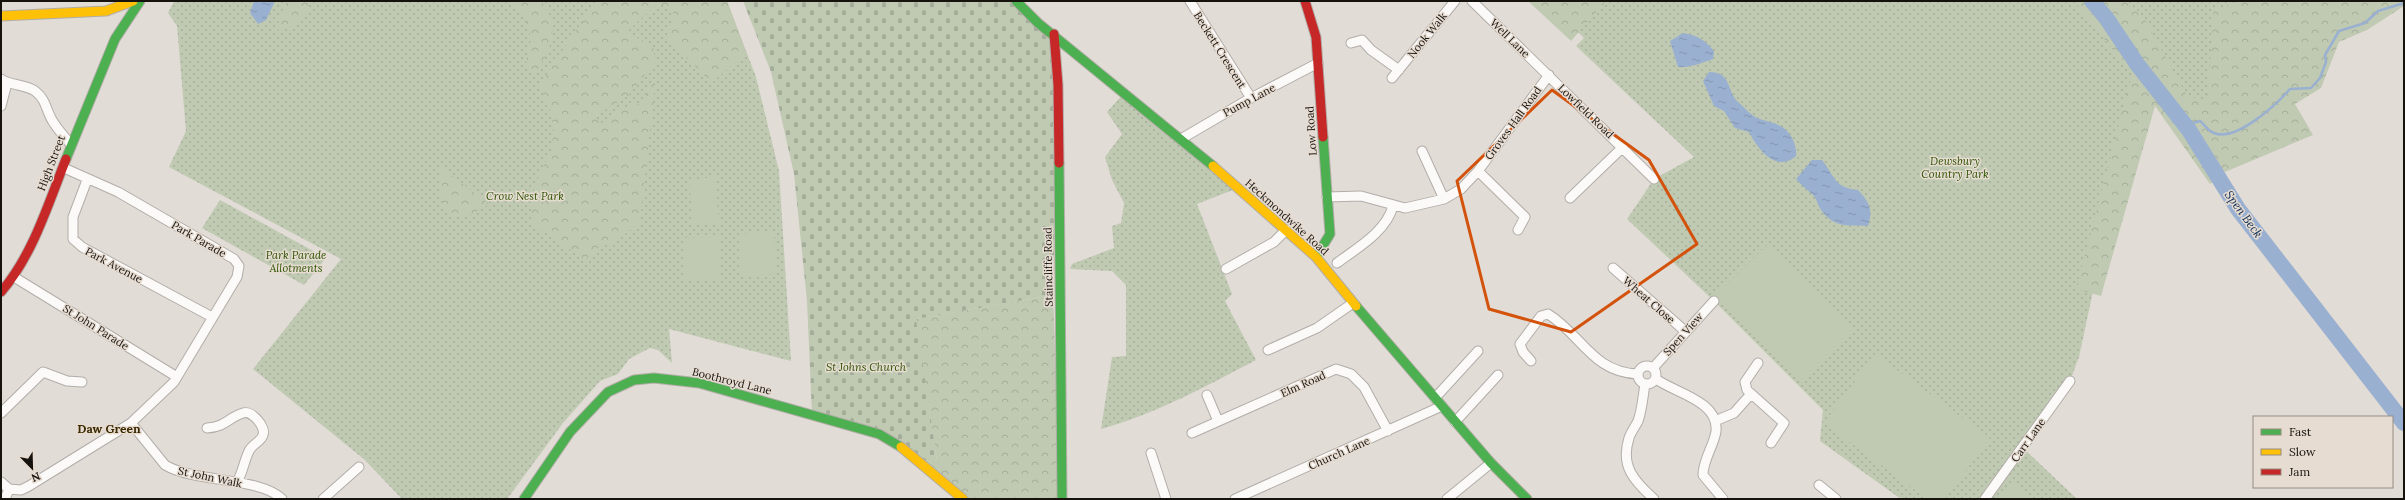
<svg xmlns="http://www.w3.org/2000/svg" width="2405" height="500" viewBox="0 0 2405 500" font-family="Lora,serif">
	<defs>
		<pattern id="green-dots" width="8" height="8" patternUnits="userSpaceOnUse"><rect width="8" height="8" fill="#c0cab3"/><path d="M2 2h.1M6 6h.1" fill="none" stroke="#a4ad99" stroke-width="1.8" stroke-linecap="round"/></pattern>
		<pattern id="forest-crowns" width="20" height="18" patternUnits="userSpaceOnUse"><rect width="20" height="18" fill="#c0cab3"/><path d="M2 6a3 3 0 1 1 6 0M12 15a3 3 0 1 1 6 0" fill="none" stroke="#a4ad99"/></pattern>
		<pattern id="cemetery-stones" width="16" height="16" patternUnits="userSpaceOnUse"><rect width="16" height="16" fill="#c0cab3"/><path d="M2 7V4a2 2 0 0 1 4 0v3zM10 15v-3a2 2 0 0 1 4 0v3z" fill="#a4ad99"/></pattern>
		<pattern id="water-ripples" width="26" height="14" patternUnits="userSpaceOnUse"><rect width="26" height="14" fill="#9ab0d0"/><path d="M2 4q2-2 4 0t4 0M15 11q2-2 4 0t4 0" fill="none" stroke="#8496b1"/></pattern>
	</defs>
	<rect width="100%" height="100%" fill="#e2dcd6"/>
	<path fill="url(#green-dots)" d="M 174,1 L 727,1 L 756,77 L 779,171 L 791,361 L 669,329 L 672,363 L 658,350 L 650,348 L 629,359 L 618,374 L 600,381 L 563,423 L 507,499 L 402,499 L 365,460 L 253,369 L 341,259 L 169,167 L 186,131 L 177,26 L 168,13 Z
		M 1546,1 L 2404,1 L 2404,2 L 2339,31 L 2219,138 L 2145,90 L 2113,222 L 2092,296 L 2079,357 L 2070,381 L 2023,448 L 2077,499 L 1901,499 L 1820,441 L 1823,410 L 1714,301 L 1627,219 L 1654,179 L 1694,157 L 1576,46 L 1584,38 Z
		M 1124,93 L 1238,188 L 1197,204 L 1232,294 L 1225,301 L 1256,360 C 1206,386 1156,414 1101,429 L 1112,357 L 1126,356 L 1126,285 L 1112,271 L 1070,269 L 1072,264 L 1114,248 L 1112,226 L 1121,223 L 1124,203 L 1112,180 L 1105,157 L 1122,134 L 1107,112 Z
		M 220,200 L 326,258 L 304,285 L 202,228 Z"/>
	<path fill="url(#forest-crowns)" d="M 287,1 L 309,1 L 308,14 L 295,25 L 277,30 L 280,15 Z
		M 512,1 L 541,1 L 554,22 L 549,50 L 534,76 L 526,62 C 535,32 530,25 512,1 Z
		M 596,1 L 727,1 L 746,52 L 712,83 L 667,38 L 674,13 L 658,3 L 626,33 L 653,45 L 655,62 L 628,96 L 595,116 L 600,124 L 625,107 L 643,103 L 656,75 L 640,222 L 613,244 L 601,245 L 585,260 L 531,223 L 534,187 L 551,150 L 554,129 L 549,106 L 538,87 Z
		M 1528,1 L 1606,1 L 1571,41 Z
		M 2079,1 L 2125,1 L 2146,21 L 2187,96 L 2207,101 L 2214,10 L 2239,1 L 2404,1 L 2404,6 L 2367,30 L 2339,42 L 2321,88 L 2295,104 L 2313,135 L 2225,172 L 2210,184 L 2155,106 L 2101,296 L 2076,289 L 2132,74 L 2078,6 Z
		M 442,168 L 489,204 C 476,213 463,220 448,213 C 440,199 436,184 442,168 Z
		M 1053,295 L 1061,499 L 963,499 L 940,481 L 915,319 Z"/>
	<path fill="url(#cemetery-stones)" d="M 743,1 L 1016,1 L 1054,34 L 1058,85 L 1053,295 L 916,319 L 940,481 L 907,450 L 812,415 L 807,301 L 794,174 L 771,72 Z"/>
	<path fill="#c0cab3" d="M 715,177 L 719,223 L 693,225 L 689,180 Z
		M 774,232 L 776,274 L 741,276 L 739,234 Z
		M 719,237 L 721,279 L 685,280 L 683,238 Z
		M 1769,243 L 1853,328 L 1801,380 L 1716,295 Z
		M 1875,354 L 1990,438 L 1945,499 L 1927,499 L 1824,423 Z
		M 2012,483 L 2031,499 L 2000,499 Z"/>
	<path fill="url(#water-ripples)" d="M 254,1 L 275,1 L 266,20 L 258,24 L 250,13 Z
		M 1683,33 C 1697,35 1705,40 1714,51 L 1713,59 C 1701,63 1690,68 1678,67 L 1670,41 Z
		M 1709,72 C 1732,72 1726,90 1738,102 C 1744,107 1752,117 1760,119 C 1769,122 1779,123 1787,131 C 1793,137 1797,148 1796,156 C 1776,174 1757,148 1749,132 L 1735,128 L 1724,111 L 1714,106 L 1703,81 Z
		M 1812,160 L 1822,160 C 1835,176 1834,188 1858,190 C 1870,203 1873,209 1868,226 C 1847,225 1834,228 1821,210 C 1818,206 1817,200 1814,196 C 1807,189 1803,187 1796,179 Z"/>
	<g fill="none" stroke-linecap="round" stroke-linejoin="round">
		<path stroke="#9ab0d0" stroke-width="2.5" d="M 2186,125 L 2200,121 C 2204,124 2209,132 2214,133 C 2236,142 2276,105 2290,89 L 2311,88 L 2320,78 L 2326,62 L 2325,55 L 2339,31 L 2365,23 L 2378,11 L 2404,3"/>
		<path stroke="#9ab0d0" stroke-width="16" d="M 2092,1 L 2107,19 L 2137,64 L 2189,130 L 2238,209 L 2404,423"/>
		<defs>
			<path id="street" d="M 1190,1 L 1251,98
				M 1472,1 L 1654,179
				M 1351,43 L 1362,40 L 1371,50 L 1399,70
				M 1392,78 L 1455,1
				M 1,79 C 11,86 25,84 35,91 C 46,99 46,110 52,120 C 57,129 65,137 71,145
				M 1,106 L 7,83
				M 1181,139 L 1251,98 L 1318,63
				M 1422,151 L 1444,199
				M 1478,171 L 1525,217 L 1518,230
				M 87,180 L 73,217 L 73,239 L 82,247 L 212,317
				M 1327,197 L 1361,196 L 1405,208 L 1444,199 L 1461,189 L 1478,171 L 1549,75
				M 1570,198 L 1623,147
				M 1337,263 C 1357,248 1386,232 1393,206
				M 1613,268 L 1685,331
				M 1226,269 L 1274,242 L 1286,230
				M 14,277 L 177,377
				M 1268,350 L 1317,328 L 1353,303
				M 1531,361 L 1523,352 L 1520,344 L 1541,316 L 1548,314 C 1582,335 1592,372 1638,374
				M 1758,363 L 1745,382 L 1747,390 L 1784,423 L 1771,443
				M1638 375a9 9 0 1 1 18 0a9 9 0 1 1-18 0Z
				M 1653,368 L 1714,301
				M 1656,379 C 1675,393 1719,401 1716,431 C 1714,446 1703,459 1703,475 L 1723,499
				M 1645,384 C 1643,396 1642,410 1638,421 C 1635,427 1631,432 1629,438 C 1620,466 1634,481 1654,499
				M 1207,395 L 1218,421
				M 1435,398 L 1478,351
				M 1,413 L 43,372 L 67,381 L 82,382
				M 1715,421 L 1734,413 L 1751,394
				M 1455,422 L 1498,375
				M 131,423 L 165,465 C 195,483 260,477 282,499
				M 207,428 C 226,427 229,417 243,413 C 252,410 266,427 263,435 C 261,442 252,444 249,451 C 244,461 243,472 237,482
				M 1192,433 L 1336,369 L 1351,374 L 1364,387 L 1388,431
				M 1151,453 L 1166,499
				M 1,482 L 9,489
				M 1819,485 L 1836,499
				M 5,499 L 9,489 L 21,490 L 29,486 L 131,423 L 174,382 L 237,277 L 239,266 L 234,259 L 118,192 L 64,168
				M 323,499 L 359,467
				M 1235,499 L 1442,406
				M 1447,499 L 1491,463
				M 1985,499 L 2070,381"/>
			<path id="fast" d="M 1016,1 L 1038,23 L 1213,166
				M 66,159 L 115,39 L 140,1
				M 1059,163 L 1062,499
				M 1316,257 L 1330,234 L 1323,137
				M 1356,306 L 1491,463 L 1527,499
				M 524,499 L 570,432 L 608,392 L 634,380 L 654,378 L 699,383 L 879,434 L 901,447"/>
			<path id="slow" d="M 1,16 L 106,11 L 133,1
				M 1213,166 L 1316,257 L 1356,306
				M 901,447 L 963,499"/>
			<path id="jam" d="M 1305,1 L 1316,37 L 1323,137
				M 1054,34 L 1058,85 L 1059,163
				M 1,292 C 33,255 48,204 66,159"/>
		</defs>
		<use href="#street" stroke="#b2ada8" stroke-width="11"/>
		<use href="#fast" stroke="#b2ada8" stroke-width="11"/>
		<use href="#slow" stroke="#b2ada8" stroke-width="11"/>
		<use href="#jam" stroke="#b2ada8" stroke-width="11"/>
		<use href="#street" stroke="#fbfaf9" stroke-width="9"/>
		<use href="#fast" stroke="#4caf50" stroke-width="9"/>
		<use href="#slow" stroke="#ffc107" stroke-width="9"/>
		<use href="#jam" stroke="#c62828" stroke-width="9"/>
	</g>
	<path fill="none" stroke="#d3520c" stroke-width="3" stroke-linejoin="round" d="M 1552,90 L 1649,160 L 1697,244 L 1571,332 L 1489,309 L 1457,181 Z"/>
	<g text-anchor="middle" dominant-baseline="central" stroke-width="3" stroke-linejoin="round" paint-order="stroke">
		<g font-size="11" fill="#16130f" stroke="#e7dcd1">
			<text transform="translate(1427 35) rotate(-51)">Nook Walk</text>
			<text transform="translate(1510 38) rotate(44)">Well Lane</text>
			<text transform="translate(1220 50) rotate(58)">Beckett Crescent</text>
			<text transform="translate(1249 100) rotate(-28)">Pump Lane</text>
			<text transform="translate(1586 111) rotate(44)">Lowfield Road</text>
			<text transform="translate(1513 123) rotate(-54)">Groves Hall Road</text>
			<text transform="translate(1311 131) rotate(-94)">Low Road</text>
			<text transform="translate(51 163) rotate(-69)">High Street</text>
			<text transform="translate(1287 217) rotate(42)">Heckmondwike Road</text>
			<text transform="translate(199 239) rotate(30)">Park Parade</text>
			<text transform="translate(114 265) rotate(28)">Park Avenue</text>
			<text transform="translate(1048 267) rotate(-91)">Staincliffe Road</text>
			<text transform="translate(1649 300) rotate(41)">Wheat Close</text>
			<text transform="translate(96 327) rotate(32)">St John Parade</text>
			<text transform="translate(1683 334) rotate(-48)">Spen View</text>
			<text transform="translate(732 381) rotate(14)">Boothroyd Lane</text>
			<text transform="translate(1303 384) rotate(-24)">Elm Road</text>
			<text transform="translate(2028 440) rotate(-55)">Carr Lane</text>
			<text transform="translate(1339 453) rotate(-24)">Church Lane</text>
			<text transform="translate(210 477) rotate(12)">St John Walk</text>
		</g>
		<g font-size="11" font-style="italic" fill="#2b5201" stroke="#e7dcd1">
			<text x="1955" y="161">Dewsbury<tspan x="1955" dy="13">Country Park</tspan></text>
			<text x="525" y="196">Crow Nest Park</text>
			<text x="296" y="255">Park Parade<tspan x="296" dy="13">Allotments</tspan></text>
			<text x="866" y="367">St Johns Church</text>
		</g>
		<g font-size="12" font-style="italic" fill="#072955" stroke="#e7dcd1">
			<text transform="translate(2244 214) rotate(54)">Spen Beck</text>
		</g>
		<g font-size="12" font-weight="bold" fill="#3b2900" stroke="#e7dcd1">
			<text x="109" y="428">Daw Green</text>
		</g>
	</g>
	<rect width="2405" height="500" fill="none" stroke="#16130f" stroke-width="4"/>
	<rect x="2253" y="416" width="140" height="72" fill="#e7dcd1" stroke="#938c83"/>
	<rect x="2261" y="429" width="20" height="6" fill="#4caf50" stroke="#938c83"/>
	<text x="2289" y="436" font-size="12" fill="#16130f">Fast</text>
	<rect x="2261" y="449" width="20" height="6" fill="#ffc107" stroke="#938c83"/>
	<text x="2289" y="456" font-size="12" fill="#16130f">Slow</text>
	<rect x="2261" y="469" width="20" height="6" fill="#c62828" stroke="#938c83"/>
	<text x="2289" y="476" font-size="12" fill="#16130f">Jam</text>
	<g transform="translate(32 468) rotate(157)" stroke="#e7dcd1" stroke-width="3" paint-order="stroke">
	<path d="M0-3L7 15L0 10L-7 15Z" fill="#16130f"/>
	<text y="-6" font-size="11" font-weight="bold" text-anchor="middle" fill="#16130f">N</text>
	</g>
</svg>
